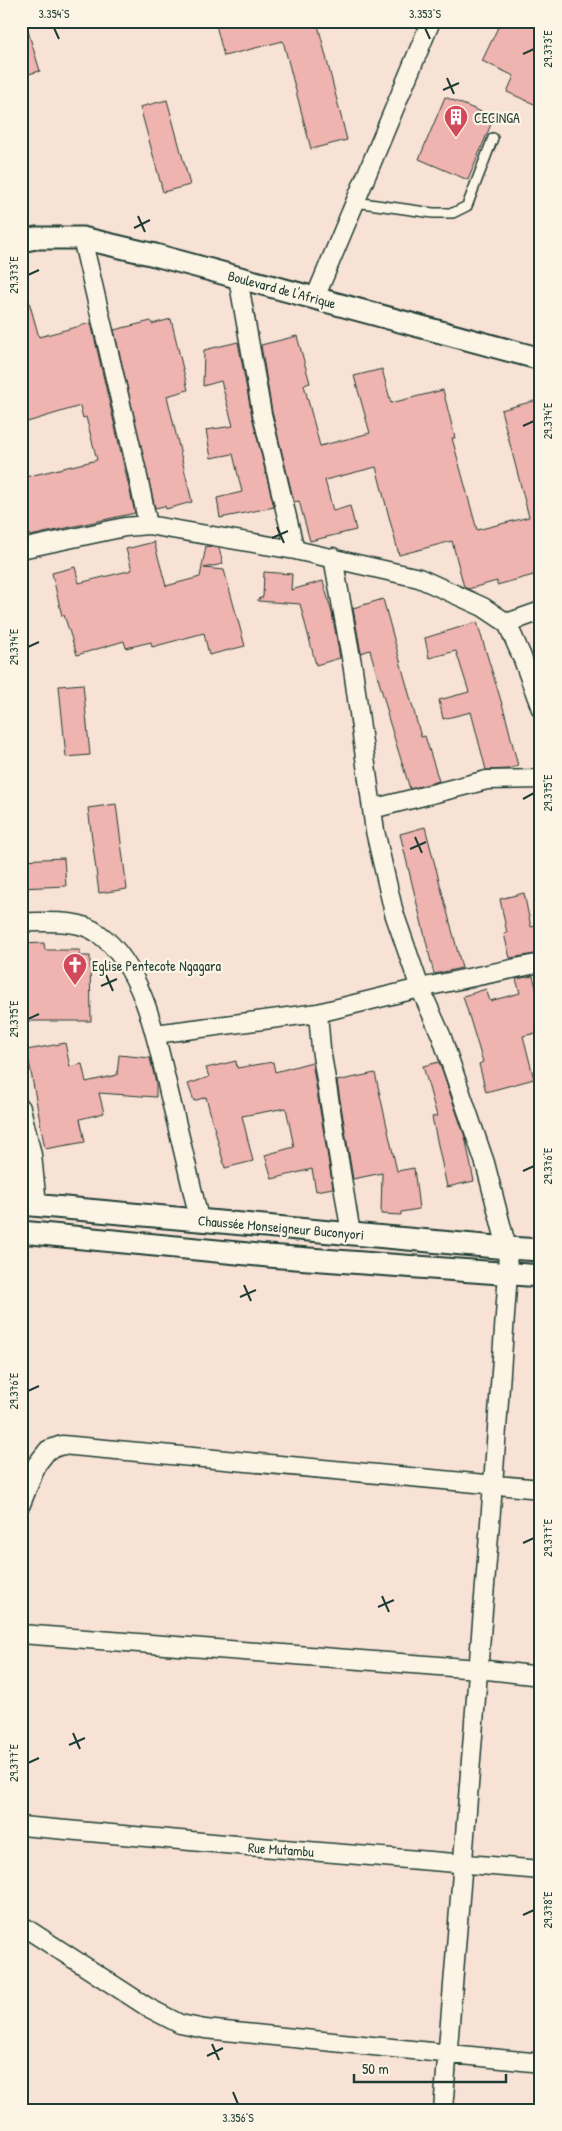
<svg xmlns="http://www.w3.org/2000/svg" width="562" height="2131" viewBox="0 0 562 2131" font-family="'Patrick Hand',sans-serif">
	<rect width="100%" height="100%" fill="#f8e1d5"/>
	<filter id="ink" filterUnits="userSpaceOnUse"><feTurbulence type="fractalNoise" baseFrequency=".02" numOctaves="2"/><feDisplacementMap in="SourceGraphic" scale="10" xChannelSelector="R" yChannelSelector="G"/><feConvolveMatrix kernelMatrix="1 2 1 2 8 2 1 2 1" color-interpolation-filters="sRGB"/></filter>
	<g filter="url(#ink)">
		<path fill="#efb3b0" stroke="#1f3d34" d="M 25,21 L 40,71 L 21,76 L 21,22 Z
			M 215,21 L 317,21 L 347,140 L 311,149 L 283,41 L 224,56 Z
			M 501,21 L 541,21 L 541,107 L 507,92 L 514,76 L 482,61 Z
			M 445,97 L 494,117 L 468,180 L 419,159 Z
			M 167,100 L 190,185 L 163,192 L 140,107 Z
			M 26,291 L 39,337 L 91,323 L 135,513 L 30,536 L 21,510 L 21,478 L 97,460 L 86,417 L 83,418 L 80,406 L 21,424 L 21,292 Z
			M 171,319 L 188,390 L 167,396 L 192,502 L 166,509 L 165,506 L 155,508 L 114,330 L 151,321 L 152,324 Z
			M 297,336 L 310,383 L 304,385 L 320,446 L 370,433 L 354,376 L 382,369 L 391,403 L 443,390 L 455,438 L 452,438 L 477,530 L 529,517 L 501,410 L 541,399 L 541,573 L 497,585 L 497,581 L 468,589 L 464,587 L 452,541 L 399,555 L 376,467 L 325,480 L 333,511 L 350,506 L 356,530 L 310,541 L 299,501 L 294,502 L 272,412 L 261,345 Z
			M 238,342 L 252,416 L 274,507 L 220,518 L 217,498 L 242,492 L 233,454 L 211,458 L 206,430 L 233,426 L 221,381 L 203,386 L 204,350 Z
			M 154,542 L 166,586 L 200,577 L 206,546 L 219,548 L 223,564 L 204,568 L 224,570 L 245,646 L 209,655 L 204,633 L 152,647 L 151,642 L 126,648 L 124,641 L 77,655 L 64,615 L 62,616 L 52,573 L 75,567 L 79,583 L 132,570 L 126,549 Z
			M 264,572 L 292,574 L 291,590 L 323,581 L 332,613 L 340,658 L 316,665 L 300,604 L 258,601 L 258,599 L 263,597 Z
			M 383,599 L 421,737 L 425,736 L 439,781 L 410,789 L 387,714 L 388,713 L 370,650 L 361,653 L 353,608 Z
			M 477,622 L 505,714 L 518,766 L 508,769 L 486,770 L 471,712 L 443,719 L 439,700 L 469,692 L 456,651 L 429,658 L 425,638 Z
			M 83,684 L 90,755 L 66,757 L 59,686 Z
			M 116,804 L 127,889 L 99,893 L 88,808 Z
			M 425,827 L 462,968 L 434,974 L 400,834 Z
			M 64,858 L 66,886 L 21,888 L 21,860 Z
			M 524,893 L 531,927 L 538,925 L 541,934 L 541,953 L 510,958 L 504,934 L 507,933 L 500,899 Z
			M 44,943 L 45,950 L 80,950 L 80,956 L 90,956 L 91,1021 L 21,1021 L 21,944 Z
			M 533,976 L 541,1007 L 541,1032 L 523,1036 L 534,1079 L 486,1092 L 479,1064 L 483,1062 L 463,996 L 486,989 L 490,1001 L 520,993 L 516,979 Z
			M 65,1043 L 70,1067 L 82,1064 L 86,1082 L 117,1075 L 119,1055 L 150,1058 L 156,1083 L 156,1097 L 99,1093 L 104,1113 L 80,1119 L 85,1142 L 45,1149 L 27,1050 Z
			M 236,1061 L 237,1068 L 273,1062 L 275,1072 L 312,1062 L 333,1188 L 316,1191 L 312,1169 L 272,1179 L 265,1155 L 294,1147 L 286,1108 L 242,1116 L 253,1161 L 225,1168 L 206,1097 L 194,1101 L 188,1084 L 209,1077 L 206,1068 Z
			M 439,1062 L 465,1137 L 474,1181 L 447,1187 L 432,1117 L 437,1116 L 423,1066 Z
			M 375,1073 L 397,1171 L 414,1168 L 419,1209 L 401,1212 L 401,1215 L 381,1214 L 382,1173 L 353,1179 L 337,1081 Z"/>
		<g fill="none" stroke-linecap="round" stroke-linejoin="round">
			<defs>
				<path id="service" d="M 355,202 L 433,213 L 453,213 L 467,206 L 493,138"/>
				<path id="minor" d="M 82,238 L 137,472 L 148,525 L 295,550
					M 238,278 L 262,414 L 295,550 L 419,578 L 483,607 L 507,623 L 522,657 L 541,709
					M 315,298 L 431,21
					M 21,549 L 125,527 L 148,525
					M 333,557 L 353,669 L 375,831 L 394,913 L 420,988 L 441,1035 L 485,1163 L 507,1248 L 508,1273 L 493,1485 L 443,2110
					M 507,623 L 541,611
					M 372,809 L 487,780 L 541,779
					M 21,922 C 46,923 78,918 99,934 C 146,969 158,1047 171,1101 C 181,1140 190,1180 199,1219
					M 318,1013 L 321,1049 L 351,1234
					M 155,1034 L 318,1013 L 420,988 L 541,963
					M 21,1108 L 32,1155 L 37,1205
					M 21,1504 L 37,1464 L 48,1450 L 62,1445 L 541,1489
					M 21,1634 L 478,1669 L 541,1676
					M 21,1826 L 236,1845 L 541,1870
					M 21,1925 L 149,2008 L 180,2024 L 205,2029 L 541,2063"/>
				<path id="tertiary" d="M 21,241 L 36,238 L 82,238 L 155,255 L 541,359
					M 21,1204 L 507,1248 L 541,1250
					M 21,1232 L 268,1256 L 541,1276"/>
			</defs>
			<use href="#service" stroke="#1f3d34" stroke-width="12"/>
			<use href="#minor" stroke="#1f3d34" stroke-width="21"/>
			<use href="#tertiary" stroke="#1f3d34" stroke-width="25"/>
			<use href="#service" stroke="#fcf5e5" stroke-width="9"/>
			<use href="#minor" stroke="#fcf5e5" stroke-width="18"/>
			<use href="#tertiary" stroke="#fcf5e5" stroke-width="21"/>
		</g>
	</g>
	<path fill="none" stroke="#1f3d34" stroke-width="2" d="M 54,28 L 59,39M 425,28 L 430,39M 523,54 L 534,49M 447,78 L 454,94M 443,90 L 459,83M 138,216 L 145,232M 134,228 L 150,220M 28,275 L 39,270M 523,426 L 534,421M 277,527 L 284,543M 272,538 L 288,531M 28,647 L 39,642M 523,799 L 534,793M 415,837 L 422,853M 410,849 L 426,842M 106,975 L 113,991M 101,986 L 117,979M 28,1019 L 39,1014M 523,1171 L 534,1166M 244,1285 L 251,1301M 240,1297 L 256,1290M 28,1391 L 39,1386M 523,1543 L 534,1538M 382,1596 L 389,1612M 378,1607 L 394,1600M 73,1733 L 80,1749M 69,1745 L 85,1738M 28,1763 L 39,1758M 523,1915 L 534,1910M 212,2044 L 219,2060M 207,2056 L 223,2048M 233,2092 L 238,2104"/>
	<defs>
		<symbol id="building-pin" viewBox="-11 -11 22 30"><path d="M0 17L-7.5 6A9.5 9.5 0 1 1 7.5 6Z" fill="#d1495b" stroke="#fcf5e5"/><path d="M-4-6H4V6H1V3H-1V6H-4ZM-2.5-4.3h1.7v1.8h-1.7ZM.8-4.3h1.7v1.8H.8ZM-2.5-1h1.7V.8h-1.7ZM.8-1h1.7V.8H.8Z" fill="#fff"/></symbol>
		<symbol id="church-pin" viewBox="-11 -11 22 30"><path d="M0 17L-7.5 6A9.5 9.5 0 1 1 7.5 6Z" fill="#d1495b" stroke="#fcf5e5"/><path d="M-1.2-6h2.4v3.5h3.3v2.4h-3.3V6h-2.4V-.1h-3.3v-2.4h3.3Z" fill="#fff"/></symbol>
	</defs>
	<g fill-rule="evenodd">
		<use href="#building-pin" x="442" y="103" width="28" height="38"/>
		<use href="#church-pin" x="61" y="951" width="28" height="38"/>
	</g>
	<g text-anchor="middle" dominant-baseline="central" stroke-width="4.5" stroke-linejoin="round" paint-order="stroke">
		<g font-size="14" fill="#1f3d34" stroke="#fcf5e5" text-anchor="start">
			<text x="474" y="117">CECINGA</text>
			<text x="92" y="965">Eglise Pentecote Ngagara</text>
		</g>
		<g font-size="14" fill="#1f3d34" stroke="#fcf5e5">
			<text transform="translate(282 289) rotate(15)">Boulevard de l'Afrique</text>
			<text transform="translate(281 1227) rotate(5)">Chaussée Monseigneur Buconyori</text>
			<text transform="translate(281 1849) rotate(4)">Rue Mutambu</text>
		</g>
	</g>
	<rect width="562" height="2131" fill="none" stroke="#fcf5e5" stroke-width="55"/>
	<path d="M354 2074v8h152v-8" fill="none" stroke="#1f3d34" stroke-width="2.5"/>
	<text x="362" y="2074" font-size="15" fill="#1f3d34" stroke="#fcf5e5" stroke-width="4" paint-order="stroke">50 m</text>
	<rect x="28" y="28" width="506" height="2076" fill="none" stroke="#1f3d34" stroke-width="2"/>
	<g font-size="12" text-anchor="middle" fill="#1f3d34">
		<text x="54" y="18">3.354°S</text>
		<text x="425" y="18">3.353°S</text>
		<text transform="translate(548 49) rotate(-90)" y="4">29.373°E</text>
		<text transform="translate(14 275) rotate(-90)" y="4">29.373°E</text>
		<text transform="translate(548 421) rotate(-90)" y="4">29.374°E</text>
		<text transform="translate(14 647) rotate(-90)" y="4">29.374°E</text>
		<text transform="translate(548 793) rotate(-90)" y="4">29.375°E</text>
		<text transform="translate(14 1019) rotate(-90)" y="4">29.375°E</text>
		<text transform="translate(548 1166) rotate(-90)" y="4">29.376°E</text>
		<text transform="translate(14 1391) rotate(-90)" y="4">29.376°E</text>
		<text transform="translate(548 1538) rotate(-90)" y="4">29.377°E</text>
		<text transform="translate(14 1763) rotate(-90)" y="4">29.377°E</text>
		<text transform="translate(548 1910) rotate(-90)" y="4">29.378°E</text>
		<text x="238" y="2122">3.356°S</text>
	</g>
</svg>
